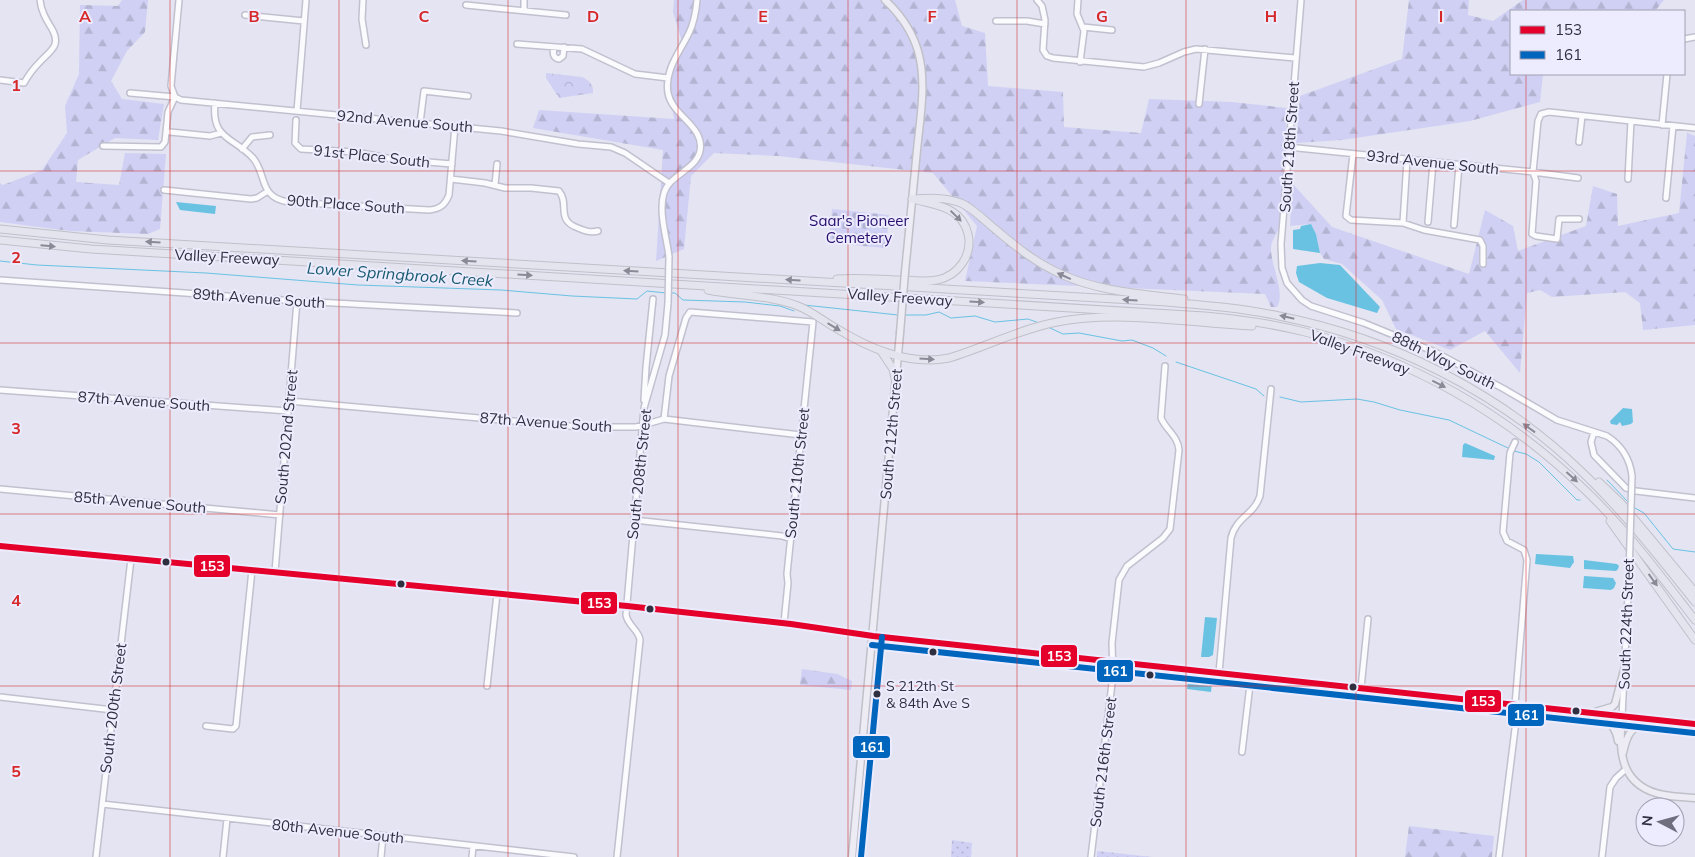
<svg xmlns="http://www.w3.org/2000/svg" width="1695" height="857" viewBox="0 0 1695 857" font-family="Mulish,sans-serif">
	<defs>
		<pattern id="grass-dots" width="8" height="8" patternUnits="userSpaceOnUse" patternTransform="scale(1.25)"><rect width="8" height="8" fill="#d0d0f4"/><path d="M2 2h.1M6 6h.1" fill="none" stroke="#b3b3d2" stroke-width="1.8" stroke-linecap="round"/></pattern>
		<pattern id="forest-firs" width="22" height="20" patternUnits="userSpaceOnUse" patternTransform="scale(1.25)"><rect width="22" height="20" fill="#d0d0f4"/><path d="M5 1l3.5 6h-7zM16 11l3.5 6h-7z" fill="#b3b3d2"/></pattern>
		<pattern id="cemetery-stones" width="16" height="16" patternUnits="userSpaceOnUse" patternTransform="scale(1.25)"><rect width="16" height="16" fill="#d0d0f4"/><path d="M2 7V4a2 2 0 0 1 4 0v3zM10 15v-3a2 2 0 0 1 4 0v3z" fill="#b3b3d2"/></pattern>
		<pattern id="park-crowns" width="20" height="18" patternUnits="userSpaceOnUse" patternTransform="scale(1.25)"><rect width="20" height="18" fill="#d0d0f4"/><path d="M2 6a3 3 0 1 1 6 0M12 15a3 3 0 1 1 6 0" fill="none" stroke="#b3b3d2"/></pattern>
	</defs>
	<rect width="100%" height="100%" fill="#e4e4f2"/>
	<path fill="url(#grass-dots)" d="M 952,840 L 972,843 L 971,857 L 951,857 Z
		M 1097,851 L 1153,857 L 1097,857 Z"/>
	<path fill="url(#forest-firs)" d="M 122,0 L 148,0 L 145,32 L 127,51 L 111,81 L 122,99 L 164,104 L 158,140 L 115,138 L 78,160 L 76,182 L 119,185 L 125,153 L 166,154 L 160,229 L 148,234 L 70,231 L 0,222 L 0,183 L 3,185 L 42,170 L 67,133 L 65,106 L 79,74 L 80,5 L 118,6 Z
		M 674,0 L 955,0 L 962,26 L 985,33 L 988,86 L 1063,92 L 1064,127 L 1141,133 L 1149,99 L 1232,102 L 1287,108 L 1280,228 C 1276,234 1272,240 1271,247 C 1270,264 1286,292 1277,307 L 1271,307 L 1265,294 L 965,281 L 977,226 L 933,173 L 778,156 L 714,153 L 691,176 L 684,249 L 656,261 L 663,150 L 533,128 L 539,110 L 674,119 L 668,78 L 683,45 L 673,12 Z
		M 1409,0 L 1469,0 L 1468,15 L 1493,21 L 1523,0 L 1664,0 L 1655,11 L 1511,11 L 1511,74 L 1543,74 L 1540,102 L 1470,121 L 1342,140 L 1296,143 L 1300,96 L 1402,59 Z
		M 1687,133 L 1695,136 L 1695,325 L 1643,330 L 1640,303 L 1625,292 L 1552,297 L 1540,290 L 1527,293 L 1520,373 L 1485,331 L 1450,350 L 1396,329 L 1382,300 L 1342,264 L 1324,259 L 1320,253 L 1316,234 L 1311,224 L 1290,226 L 1292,183 L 1332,227 L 1469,274 L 1485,210 L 1513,226 L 1518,251 L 1586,226 L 1593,186 L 1617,194 L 1618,226 L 1679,213 Z
		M 802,669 L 837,674 L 852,681 L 851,690 L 800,685 Z
		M 1409,826 L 1494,836 L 1492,857 L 1405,857 Z"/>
	<path fill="url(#cemetery-stones)" d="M 832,209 L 889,215 L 886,248 L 829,243 Z"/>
	<path fill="url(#park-crowns)" d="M 546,73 L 582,77 C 589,80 594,85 593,93 L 559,98 L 546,78 Z"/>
	<path fill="#6ac2e3" d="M 176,202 L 216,206 L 215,214 L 180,210 Z
		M 1311,224 L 1316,234 L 1320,253 L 1293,249 L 1293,230 L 1300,229 L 1301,226 Z
		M 1320,263 L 1340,265 L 1380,307 L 1377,313 L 1327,298 L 1299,282 L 1296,273 L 1297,266 Z
		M 1623,408 L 1632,409 L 1633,422 L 1631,424 L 1622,426 L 1620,422 L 1617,425 L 1611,424 L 1610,421 Z
		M 1465,443 L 1495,456 L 1494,460 L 1462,457 L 1463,445 Z
		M 1536,554 L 1573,556 L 1574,562 L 1570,568 L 1535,564 Z
		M 1584,560 L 1617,564 L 1619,566 L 1618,569 L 1616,571 L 1584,569 Z
		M 1584,576 L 1613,578 L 1616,583 L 1614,588 L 1611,590 L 1583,588 Z
		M 1205,617 L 1217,618 L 1213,655 L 1209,657 L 1201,657 Z
		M 1188,680 L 1212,683 L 1211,692 L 1187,689 Z"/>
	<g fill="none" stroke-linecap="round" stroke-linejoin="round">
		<path stroke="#6ac2e3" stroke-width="1" d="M 0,261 L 37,265 L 206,273 L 358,285 L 501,290 L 572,296 L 637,299 L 647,291 L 666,293
			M 670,293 L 675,293 L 683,300 L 745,302 L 780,306 L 794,311
			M 804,305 L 898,315
			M 905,315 L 926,315 L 939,312 L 951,318 L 975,316 L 995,322 L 1028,319 L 1039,323
			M 1048,327 L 1063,334 L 1079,333 L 1122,341 L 1132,340 L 1153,348 L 1166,356
			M 1176,362 L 1256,389 L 1264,396
			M 1280,397 L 1301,402 L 1357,399 L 1374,402 L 1400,410 L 1449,420 L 1510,449
			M 1514,451 L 1526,454 L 1539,462 L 1577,500 L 1580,500
			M 1607,480 L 1628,502
			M 1633,507 L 1644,513 L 1673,549 L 1695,552"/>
		<defs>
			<path id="minor" d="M 363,0 L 362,19 L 366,45
				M 1037,0 L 1042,6 L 1045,20 L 1043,50 L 1047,56 L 1053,58 L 1144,67 L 1159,63 L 1184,52 L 1196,49 L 1295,58
				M 1078,0 L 1077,14 L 1084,31 L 1080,62
				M 1301,0 L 1281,244 L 1282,268 L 1287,283 L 1302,300 L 1311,306 L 1364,323 L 1413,343 L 1435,352 L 1504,389 L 1557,420 L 1607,436 C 1621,445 1630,459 1632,476
				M 466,5 L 566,15
				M 524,11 L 524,0
				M 245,15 L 304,21
				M 996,21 L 1027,21 L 1045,24
				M 1083,27 L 1112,30
				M 1684,39 L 1695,37
				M 517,44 L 582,49 L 635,74 L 668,78
				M 554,47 C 553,52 552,58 559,59 L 563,56 L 564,47
				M 0,80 L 24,83 C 28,76 33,69 38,64 C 49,51 62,47 52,29 C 46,19 41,11 40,0
				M 130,93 L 175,97 L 181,100 L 501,131 L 578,144 L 611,147 L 625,153 L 669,183
				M 175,97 L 171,86 L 179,0
				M 215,103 C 211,140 234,137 253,158 C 267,174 258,197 288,202 L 429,210 C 440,209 445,205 449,195 L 455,126
				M 1199,104 L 1205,49
				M 297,111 L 306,0
				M 296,120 L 295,143 L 301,149 L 356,152 L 392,159 L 452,164
				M 420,123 L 424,91 L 468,96
				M 1662,125 L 1667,74
				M 170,132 L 210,136 L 221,133
				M 1579,142 L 1582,116
				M 103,146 L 161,147 L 165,142 L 168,112 L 175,97
				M 1288,147 L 1533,172 L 1578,178
				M 242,149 L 252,137 L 270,135
				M 1353,154 L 1346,216 L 1351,220 L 1403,223 L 1424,230 L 1480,240 L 1483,246 L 1483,264
				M 451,179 L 485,183 L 505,188 L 531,188 L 559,191 C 570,204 555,220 578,228 C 585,231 590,233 598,231
				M 1628,179 L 1631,121
				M 495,185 L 497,164
				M 164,190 L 251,199 L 257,198 L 268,191
				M 1666,198 L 1673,126
				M 1579,219 L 1559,219 L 1557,239 L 1536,236 L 1532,234 L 1536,181 L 1533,172 L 1538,121 L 1541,114 L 1549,112 L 1695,128
				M 1428,222 L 1433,163
				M 1403,223 L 1407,160
				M 1454,225 L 1459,165
				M 669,257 C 667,238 658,212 664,193 C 669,175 696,170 700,151 C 705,126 672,116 668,93 C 664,70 680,52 689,33 C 694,23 696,11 697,0
				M 0,280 L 297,301 L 517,313
				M 0,390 L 288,411
				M 644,400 L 646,367 L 653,299
				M 289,401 L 580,427 L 636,427 L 664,419 L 801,435
				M 664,419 L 669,376 L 686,318 L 690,312 L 813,322 L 787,574 L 788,583 L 784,623
				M 1594,432 L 1591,442 L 1594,455 L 1626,488 L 1636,491 L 1695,498
				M 1515,442 L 1510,453 L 1503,532 L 1507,541 L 1524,550 L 1527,560 L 1515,705
				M 0,489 L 280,515
				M 634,520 L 782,536 L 791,539
				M 275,572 L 297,301
				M 1219,673 L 1231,538 C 1236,517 1254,515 1260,496 L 1271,389
				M 487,686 L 497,594
				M 1361,688 L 1368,619
				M 0,697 L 113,710
				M 1622,717 L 1629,574
				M 206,726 L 233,729 L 236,726 L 252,570
				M 1242,752 L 1251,676
				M 102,804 L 574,857
				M 96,857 L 131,559
				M 223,857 L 227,819
				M 381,857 L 383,836
				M 472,857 L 473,846
				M 617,857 L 640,640 C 639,630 628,626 626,615 L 644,408 L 665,335 L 668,303
				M 1091,857 L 1113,675 L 1112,643 L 1119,580 L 1127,566 L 1163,538 L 1170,529 L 1179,450 C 1178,436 1166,430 1161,418 L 1165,366
				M 1499,857 L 1518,705
				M 1602,857 L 1610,787 L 1616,778 L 1626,769"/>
			<path id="major" d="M 885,0 C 900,14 912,31 918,51 C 927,83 920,118 917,150 C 913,191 909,232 905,272
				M 0,546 L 627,606 L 791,624 L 873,636 L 1695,724
				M 1595,712 L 1612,707 L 1615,704 L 1624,670
				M 1600,717 C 1611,721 1616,729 1618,741
				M 1622,717 C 1618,753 1621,787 1664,795 C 1674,797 1685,797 1695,798
				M 1623,753 C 1627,734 1631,725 1652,722
				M 852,857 L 900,333"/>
			<path id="highway" d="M 912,199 C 928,198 945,197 961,203 C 974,209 984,220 995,229 C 1015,246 1036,263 1061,274 C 1099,292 1143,294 1184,299
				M 0,229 L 108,240 L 1167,302 C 1204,305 1242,308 1279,316 C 1391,338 1499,392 1581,471 C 1623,511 1659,557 1695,602
				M 0,240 L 91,249 L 1205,316 C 1238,319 1273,324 1305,332 C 1411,359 1507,414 1585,490 C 1626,529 1660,575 1695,620
				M 837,279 C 860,277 883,280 906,280 C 916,281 927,282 937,280 C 958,276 973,255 968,234 C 962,208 939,206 917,200
				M 708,290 C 738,296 769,295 798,306 C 811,311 822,320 834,327 C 868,348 908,366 949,358 C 985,347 1020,329 1057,322 C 1117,310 1191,323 1252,326
				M 881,351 L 893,369 L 896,383
				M 1599,482 L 1621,503 L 1695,592
				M 1610,521 L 1695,640"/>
		</defs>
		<use href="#minor" stroke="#c1c0cf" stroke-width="8"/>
		<use href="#major" stroke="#c0c0c9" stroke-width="9"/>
		<use href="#highway" stroke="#c0c0c9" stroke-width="9"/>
		<use href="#minor" stroke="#fbfbfd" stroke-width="5"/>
		<use href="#major" stroke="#edecf5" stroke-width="6"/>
		<use href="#highway" stroke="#e4e4ef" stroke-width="7"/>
		<defs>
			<path id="minor-bridge" d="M 668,303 L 669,257
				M 1629,574 L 1632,476"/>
			<path id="major-bridge" d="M 900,333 L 905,272"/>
		</defs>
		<use href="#minor-bridge" stroke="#c1c0cf" stroke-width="8" stroke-linecap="butt"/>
		<use href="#major-bridge" stroke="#c0c0c9" stroke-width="9" stroke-linecap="butt"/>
		<use href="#minor-bridge" stroke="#fbfbfd" stroke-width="5"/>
		<use href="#major-bridge" stroke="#edecf5" stroke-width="6"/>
		<defs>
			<path id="bus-1" d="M 0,546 L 627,606 L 791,624 L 873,636 L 1695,724"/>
			<path id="bus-2" d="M 872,645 L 1694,733
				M 861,857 L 882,637"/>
		</defs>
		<use href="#bus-1" stroke="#ececfe" stroke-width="10"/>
		<use href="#bus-2" stroke="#ececfe" stroke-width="10"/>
		<use href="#bus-1" stroke="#e4002b" stroke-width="6"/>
		<use href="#bus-2" stroke="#0065bd" stroke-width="6"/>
	</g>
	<defs><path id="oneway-solid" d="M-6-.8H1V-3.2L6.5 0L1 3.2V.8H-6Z" transform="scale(1.25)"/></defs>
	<g fill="#8a8a97">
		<use href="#oneway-solid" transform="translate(956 216) rotate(44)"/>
		<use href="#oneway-solid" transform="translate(153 242) rotate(-177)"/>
		<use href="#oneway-solid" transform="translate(48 246) rotate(5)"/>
		<use href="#oneway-solid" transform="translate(469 261) rotate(-177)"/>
		<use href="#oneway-solid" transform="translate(631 271) rotate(-176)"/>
		<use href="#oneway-solid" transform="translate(525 275) rotate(3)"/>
		<use href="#oneway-solid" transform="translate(1064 276) rotate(-156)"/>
		<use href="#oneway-solid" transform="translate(793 280) rotate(-177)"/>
		<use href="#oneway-solid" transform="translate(1130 300) rotate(-177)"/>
		<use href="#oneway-solid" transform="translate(977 302) rotate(3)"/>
		<use href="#oneway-solid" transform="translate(1287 317) rotate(-167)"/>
		<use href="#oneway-solid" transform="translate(834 327) rotate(31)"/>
		<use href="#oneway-solid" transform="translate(927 359) rotate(3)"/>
		<use href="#oneway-solid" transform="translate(1439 384) rotate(27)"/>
		<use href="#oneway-solid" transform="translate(1529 428) rotate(-144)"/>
		<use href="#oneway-solid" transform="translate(1572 477) rotate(42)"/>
		<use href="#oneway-solid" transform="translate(1653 580) rotate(54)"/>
	</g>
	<path fill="none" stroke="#d62828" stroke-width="1" stroke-opacity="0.55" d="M 170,0 L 170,857M 339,0 L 339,857M 508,0 L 508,857M 678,0 L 678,857M 848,0 L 848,857M 1017,0 L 1017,857M 1186,0 L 1186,857M 1356,0 L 1356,857M 1526,0 L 1526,11M 1526,74 L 1526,857M 0,171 L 1695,171M 0,343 L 1695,343M 0,514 L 1695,514M 0,686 L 1695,686"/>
	<g fill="#302f3f" stroke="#ececfe" stroke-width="2">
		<circle cx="166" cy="562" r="4.5"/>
		<circle cx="401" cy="584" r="4.5"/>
		<circle cx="650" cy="609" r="4.5"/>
		<circle cx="933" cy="652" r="4.5"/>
		<circle cx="1150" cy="675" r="4.5"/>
		<circle cx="1353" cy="687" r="4.5"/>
		<circle cx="877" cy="694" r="4.5"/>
		<circle cx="1576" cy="711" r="4.5"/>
	</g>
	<g text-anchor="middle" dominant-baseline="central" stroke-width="4" stroke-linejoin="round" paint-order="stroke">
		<g font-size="14" fill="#302f3f" stroke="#ececfe" text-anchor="start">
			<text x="886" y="686">S 212th St<tspan x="886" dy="17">&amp; 84th Ave S</tspan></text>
		</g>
		<g font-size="15" fill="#302f3f" stroke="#ececfe">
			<text transform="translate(405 121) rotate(5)">92nd Avenue South</text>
			<text transform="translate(1289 147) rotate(-86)">South 218th Street</text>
			<text transform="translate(372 156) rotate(6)">91st Place South</text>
			<text transform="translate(1433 162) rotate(6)">93rd Avenue South</text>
			<text transform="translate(346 204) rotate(4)">90th Place South</text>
			<text transform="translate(227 257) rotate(3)">Valley Freeway</text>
			<text transform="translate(900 297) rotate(4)">Valley Freeway</text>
			<text transform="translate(259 298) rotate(4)">89th Avenue South</text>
			<text transform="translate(1360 352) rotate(20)">Valley Freeway</text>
			<text transform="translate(1444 360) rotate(26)">88th Way South</text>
			<text transform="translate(144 401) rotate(4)">87th Avenue South</text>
			<text transform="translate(546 422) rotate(4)">87th Avenue South</text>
			<text transform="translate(891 434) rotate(-85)">South 212th Street</text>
			<text transform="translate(286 437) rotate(-85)">South 202nd Street</text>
			<text transform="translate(797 473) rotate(-84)">South 210th Street</text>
			<text transform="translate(639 474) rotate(-84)">South 208th Street</text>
			<text transform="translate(140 502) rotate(5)">85th Avenue South</text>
			<text transform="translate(1626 624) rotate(-88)">South 224th Street</text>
			<text transform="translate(113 708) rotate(-83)">South 200th Street</text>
			<text transform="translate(1103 762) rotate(-83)">South 216th Street</text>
			<text transform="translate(338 831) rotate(6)">80th Avenue South</text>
		</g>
		<g font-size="15" fill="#290f6d" stroke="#ececfe">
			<text x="859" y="220">Saar's Pioneer<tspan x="859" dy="17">Cemetery</tspan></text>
		</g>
		<g font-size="16" font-style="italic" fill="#185a70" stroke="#ececfe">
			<text transform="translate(400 274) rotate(4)">Lower Springbrook Creek</text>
		</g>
	</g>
	<g font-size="16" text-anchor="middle" font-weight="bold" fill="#d62828" stroke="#ececfe" stroke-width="4" stroke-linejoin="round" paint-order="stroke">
		<text x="85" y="22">A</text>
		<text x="254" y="22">B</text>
		<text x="424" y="22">C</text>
		<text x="593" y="22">D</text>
		<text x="763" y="22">E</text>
		<text x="932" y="22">F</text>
		<text x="1102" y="22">G</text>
		<text x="1271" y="22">H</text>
		<text x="1441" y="22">I</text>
		<text x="16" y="91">1</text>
		<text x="16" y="263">2</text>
		<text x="16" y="434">3</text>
		<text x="16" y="606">4</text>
		<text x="16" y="777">5</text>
	</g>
	<g stroke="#ececfe" stroke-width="2">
		<rect x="193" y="554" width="38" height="24" rx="5" fill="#e4002b"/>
		<rect x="580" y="591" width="38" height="24" rx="5" fill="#e4002b"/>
		<rect x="1040" y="644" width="38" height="24" rx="5" fill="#e4002b"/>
		<rect x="1096" y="659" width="38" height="24" rx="5" fill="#0065bd"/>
		<rect x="1464" y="689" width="38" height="24" rx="5" fill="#e4002b"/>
		<rect x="1507" y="703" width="38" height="24" rx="5" fill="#0065bd"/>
		<rect x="852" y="735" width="39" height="24" rx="5" fill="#0065bd"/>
	</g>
	<g font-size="14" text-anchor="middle" font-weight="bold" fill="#fff">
		<text x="212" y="571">153</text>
		<text x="599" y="608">153</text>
		<text x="1059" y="661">153</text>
		<text x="1115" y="676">161</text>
		<text x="1483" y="706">153</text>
		<text x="1526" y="720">161</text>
		<text x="872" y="752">161</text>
	</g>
	<rect x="1510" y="10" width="175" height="65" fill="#ececfe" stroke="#a1a0b2"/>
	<rect x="1520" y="26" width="25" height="8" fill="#e4002b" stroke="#a1a0b2"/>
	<text x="1555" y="35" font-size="15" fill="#302f3f">153</text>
	<rect x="1520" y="51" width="25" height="8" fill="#0065bd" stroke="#a1a0b2"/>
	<text x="1555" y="60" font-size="15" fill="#302f3f">161</text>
	<g transform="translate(1660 822) rotate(276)"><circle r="24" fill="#ececfe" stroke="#a1a0b2"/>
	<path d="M0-4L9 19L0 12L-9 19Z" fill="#6f6e7e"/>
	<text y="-8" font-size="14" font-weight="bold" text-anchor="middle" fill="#302f3f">N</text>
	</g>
</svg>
